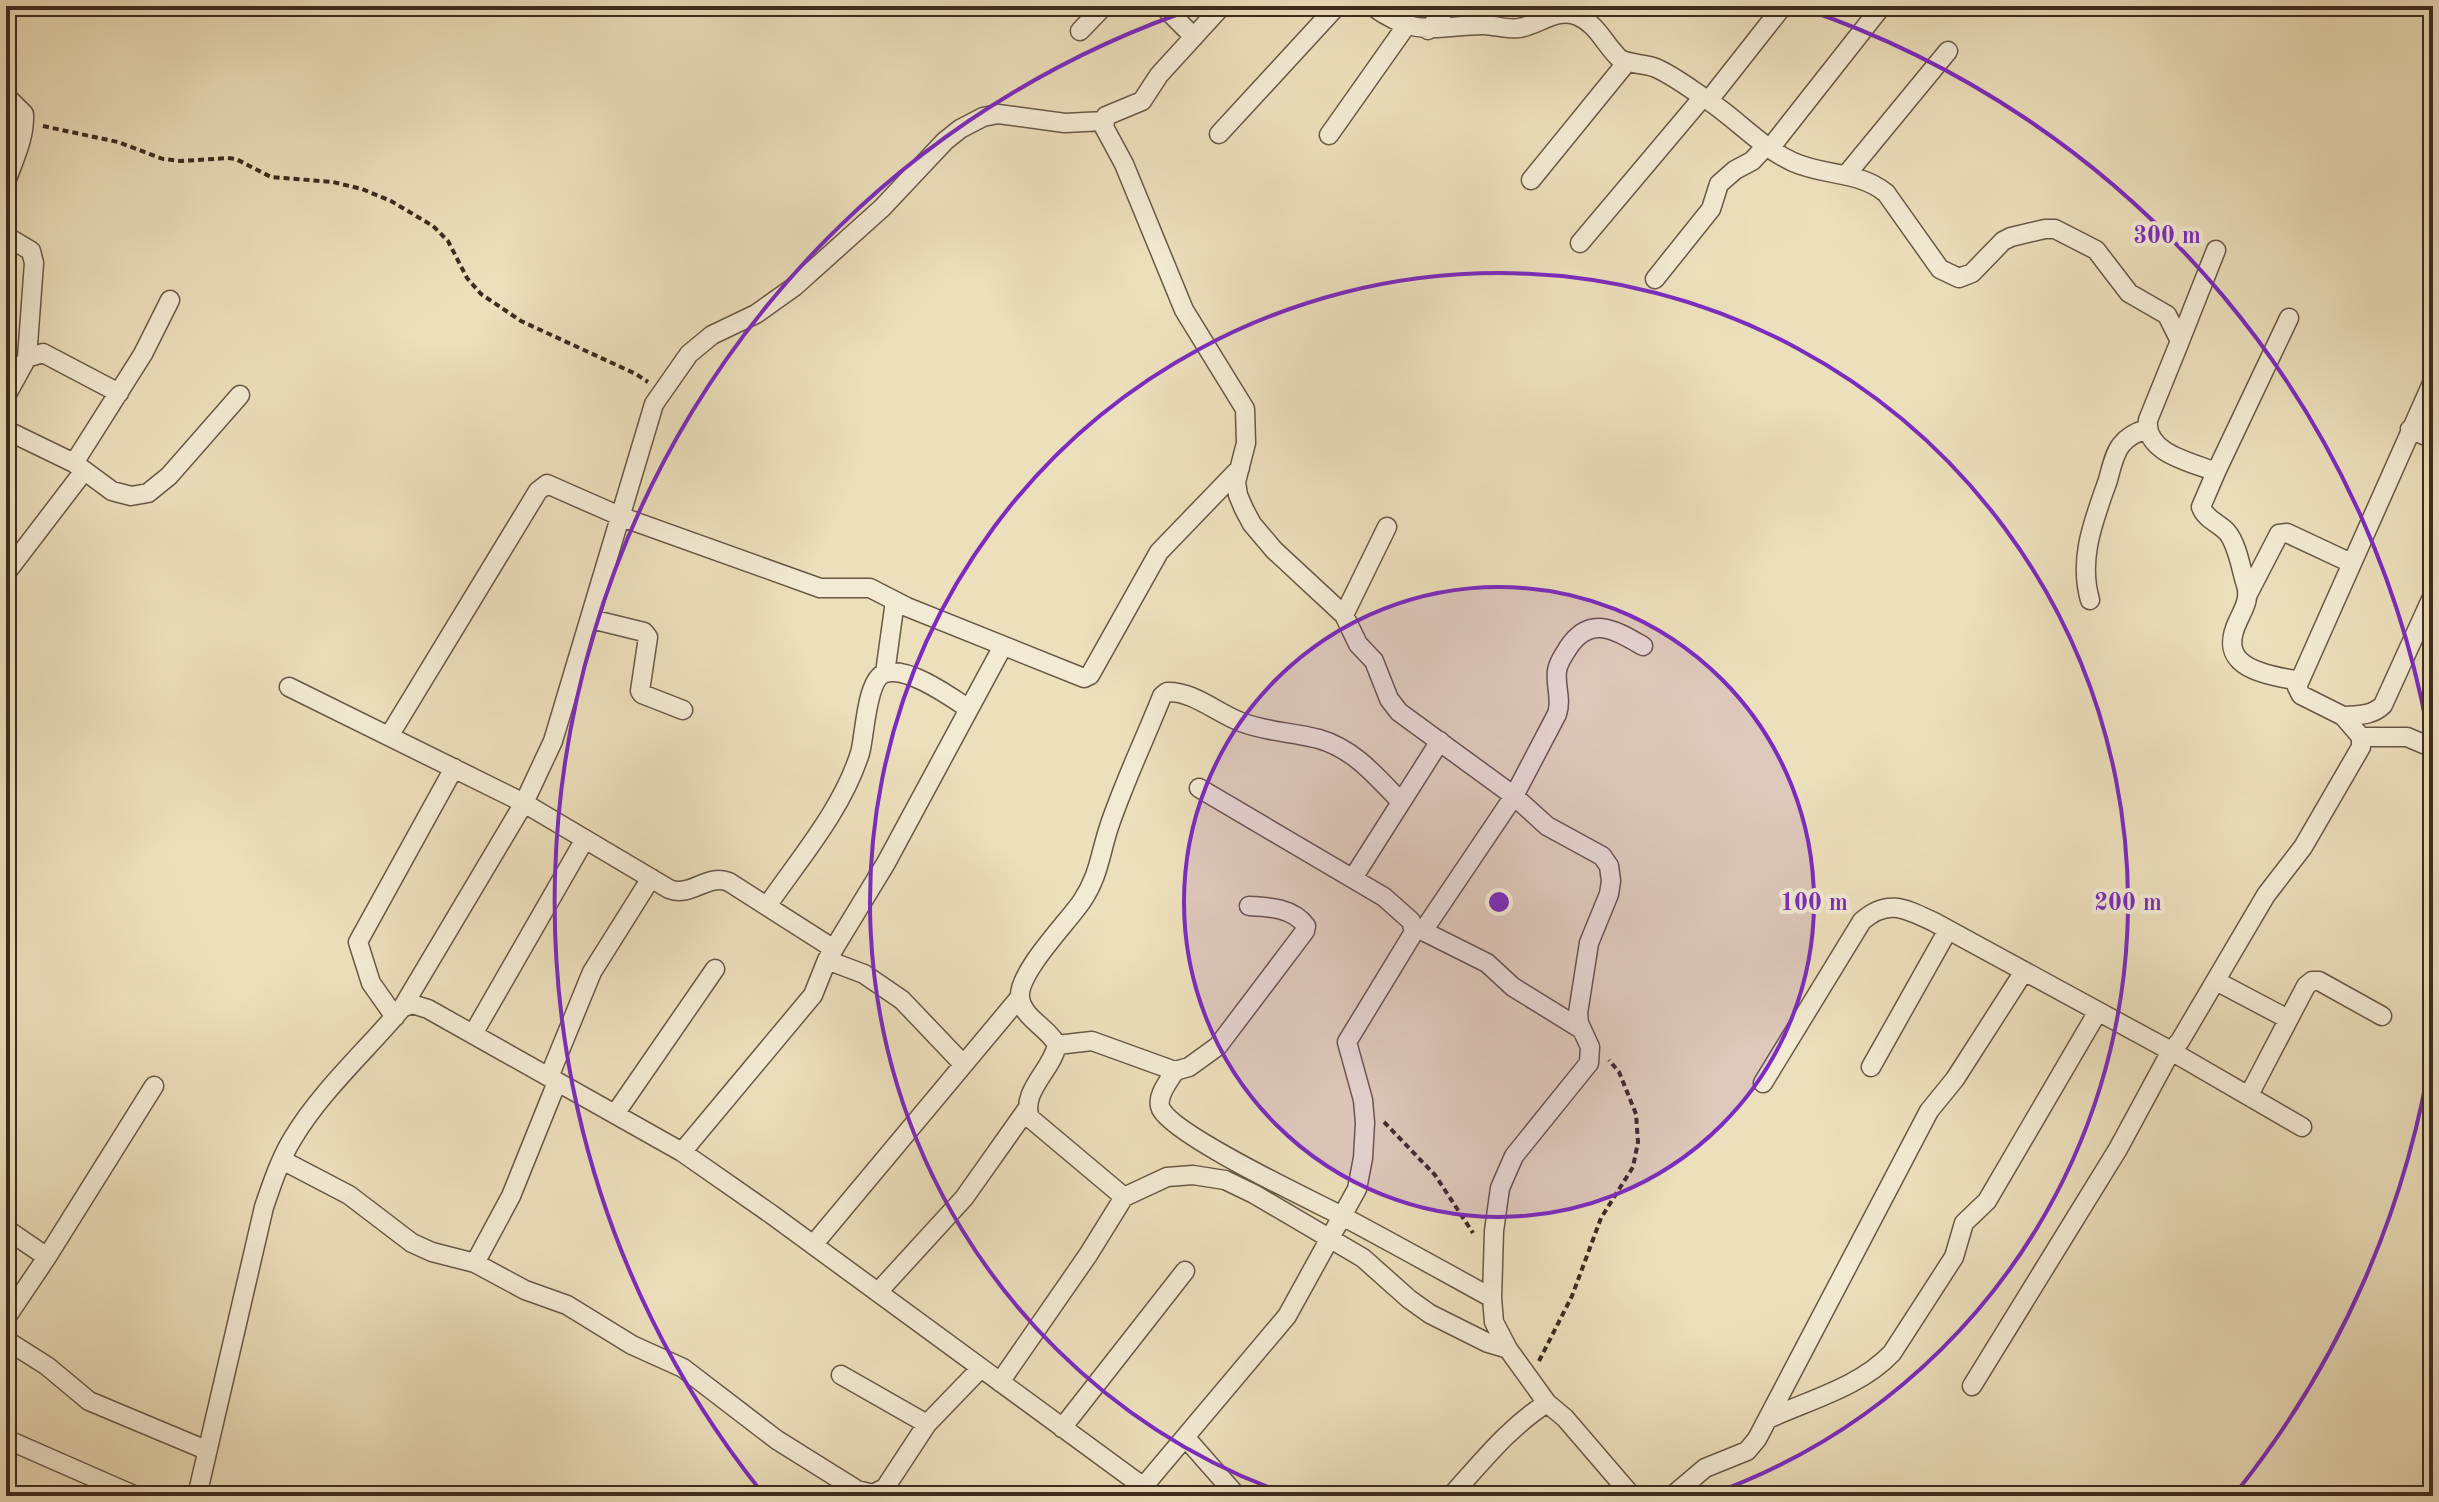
<svg xmlns="http://www.w3.org/2000/svg" width="2439" height="1502" viewBox="0 0 2439 1502" font-family="'Old Standard TT',serif">
	<rect width="100%" height="100%" fill="#ecdfbb"/>
	<filter id="stains"><feTurbulence type="fractalNoise" baseFrequency=".0025" numOctaves="4"/><feColorMatrix values="0 0 0 0 .2 0 0 0 0 .09 0 0 0 0 .02 0 0 0 .5 -.17"/></filter>
	<radialGradient id="worn" r=".72"><stop offset=".6" stop-color="#630" stop-opacity="0"/><stop offset="1" stop-color="#630" stop-opacity=".3"/></radialGradient>
	<g fill="none" stroke-linecap="round" stroke-linejoin="round">
		<defs>
			<path id="street" d="M 1163,6 L 1194,37
				M 1222,6 L 1159,75 L 1142,101 L 1106,116 L 1104,127 L 1124,164 L 1184,310 L 1245,409 L 1246,443 L 1236,482 L 1238,495 L 1244,509 L 1252,524 L 1274,550 L 1344,615 L 1358,644 L 1374,661 L 1389,699 L 1399,712 L 1514,796 L 1547,826 L 1602,856 L 1609,866 L 1611,881 L 1609,894 L 1589,943 L 1578,1013 L 1579,1023 L 1590,1047 L 1589,1063 L 1514,1156 L 1500,1188 L 1494,1231 L 1492,1298 L 1494,1322 L 1508,1349 L 1547,1403 L 1565,1418 L 1632,1496
				M 1372,6 C 1416,38 1434,26 1483,25 C 1495,25 1507,30 1519,28 C 1539,25 1557,7 1578,16 C 1597,24 1605,45 1620,59 C 1632,65 1644,63 1656,68 C 1672,75 1688,87 1703,97 C 1734,116 1760,147 1793,162 C 1824,176 1859,171 1886,193 L 1940,269 L 1959,278 L 1972,273 L 2003,241 L 2011,237 L 2045,229 L 2055,229 L 2096,250 L 2129,293 L 2167,315 L 2180,341 L 2148,420 C 2144,453 2191,462 2216,472 L 2201,507 C 2206,520 2219,523 2227,532 C 2238,545 2241,570 2246,585 C 2250,599 2244,608 2238,621 C 2215,669 2266,674 2299,681
				M 1428,30 L 1448,6
				M 1080,31 L 1104,6
				M 6,96 L 24,114 C 25,138 14,159 6,182
				M 1709,100 L 1783,6
				M 1219,134 L 1337,6
				M 1329,135 L 1406,26
				M 1771,147 L 1878,11
				M 1846,175 L 1948,51
				M 1531,180 L 1627,62
				M 6,236 L 31,251 L 34,263 L 27,358
				M 1580,243 L 1703,97
				M 1655,279 L 1711,209 L 1719,184 L 1735,170 L 1752,161 L 1767,145
				M 2180,341 L 2216,250
				M 6,396 L 27,358 L 43,353 L 119,393
				M 2410,429 L 2433,439
				M 6,430 L 74,463 L 112,491 L 131,496 L 148,493 L 169,476 L 240,395
				M 74,463 L 143,354 L 170,300
				M 2216,472 L 2289,318
				M 6,573 L 84,471
				M 2248,594 L 2279,534 L 2287,533 L 2351,563
				M 2090,600 C 2078,558 2094,520 2108,480 C 2111,469 2114,454 2121,445 C 2128,436 2136,432 2147,429
				M 1344,615 L 1387,527
				M 591,619 L 644,632 L 648,637 L 640,691 L 642,694 L 683,710
				M 885,673 L 895,601
				M 289,687 L 524,803 L 669,889 C 691,898 707,873 729,882 L 834,949
				M 2343,716 C 2358,715 2372,716 2383,705 L 2433,595
				M 389,736 L 538,491 L 547,484 L 622,517 L 820,588 L 870,588 L 907,607 L 1084,678 L 1090,675 L 1159,552 L 1240,468
				M 2361,737 L 2407,737 L 2433,748
				M 1353,878 L 1440,741
				M 767,906 C 800,858 842,810 860,753 C 865,736 866,679 885,673 C 908,666 951,697 969,709
				M 1415,927 L 1487,963 L 1513,987 L 1581,1029
				M 1423,931 L 1514,796 L 1557,714 C 1562,699 1555,686 1557,671 C 1558,662 1564,655 1568,648 C 1590,614 1615,630 1643,646
				M 827,960 L 864,974 L 902,1000 L 963,1064
				M 2216,981 L 2288,1019
				M 402,1008 L 524,803 L 553,741 L 654,404 L 689,354 L 712,335 L 756,314 L 794,287 L 882,208 L 945,141 L 960,129 L 983,117 L 998,114 L 1065,123 L 1104,121
				M 395,1017 L 371,983 L 358,942 L 454,768
				M 473,1034 L 585,839
				M 1057,1045 L 1092,1041 L 1175,1071 L 1189,1067 L 1218,1046 L 1305,931 L 1306,926 C 1293,908 1270,907 1249,906
				M 1871,1067 L 1948,930
				M 1175,1071 C 1169,1081 1155,1097 1161,1109 C 1175,1136 1307,1198 1340,1215 C 1391,1242 1441,1270 1492,1298
				M 549,1077 L 592,972 L 651,878
				M 1763,1083 L 1862,921 C 1888,898 1906,909 1934,922 L 2171,1051 L 2180,1041 L 2266,895 L 2303,847 L 2361,747 L 2361,737 L 2343,716 L 2301,695 L 2297,687 L 2433,381
				M 2249,1095 L 2306,986 L 2312,981 L 2319,981 L 2382,1016
				M 615,1114 L 715,969
				M 682,1152 L 813,995 L 827,960 L 886,863 L 1003,646
				M 282,1160 L 349,1195 L 412,1243 L 432,1252 L 475,1263 L 525,1290 L 567,1305 L 632,1345 L 683,1368 L 777,1440 L 857,1490 L 873,1494 L 885,1488 L 927,1424 L 981,1368
				M 1124,1197 L 1030,1118 C 1020,1092 1052,1070 1057,1045 C 1049,1028 1022,1018 1020,997 C 1018,972 1068,922 1082,901 C 1099,876 1100,854 1109,827 C 1124,782 1145,739 1162,696 L 1167,692 C 1193,691 1217,713 1241,722 C 1266,732 1293,732 1319,739 C 1354,749 1377,777 1401,802
				M 6,1229 L 47,1257
				M 813,1245 L 1020,997
				M 475,1263 L 511,1196 L 557,1082
				M 878,1292 L 964,1198 L 1027,1109
				M 6,1318 L 47,1257 L 154,1086
				M 6,1340 L 47,1366 L 89,1401 L 206,1450
				M 841,1375 L 927,1424
				M 1000,1382 L 1088,1255 L 1124,1197 L 1167,1177 L 1193,1175 L 1225,1180 L 1254,1194 L 1363,1258 L 1409,1299 L 1430,1314 L 1488,1343 L 1508,1349
				M 1972,1386 L 2118,1149 L 2171,1051 L 2302,1127
				M 1768,1419 C 1809,1400 1860,1387 1892,1353 L 1954,1257 L 1964,1223 L 1987,1201 L 2097,1013
				M 1062,1428 L 1185,1271
				M 1185,1437 L 1237,1496
				M 6,1439 L 136,1496
				M 1143,1487 L 1287,1316 L 1357,1189 L 1363,1158 L 1365,1123 L 1363,1100 L 1347,1042 L 1414,932 L 1411,921 L 1384,897 L 1199,788
				M 197,1496 L 264,1207 C 272,1184 280,1159 293,1138 C 322,1090 366,1051 402,1008 L 412,1004 L 428,1009 L 682,1152 L 771,1214 L 1156,1496
				M 1451,1496 C 1481,1463 1509,1427 1547,1403
				M 1672,1496 L 1705,1468 L 1747,1451 L 1757,1439 L 1929,1111 L 1955,1079 L 2023,973"/>
		</defs>
		<use href="#street" stroke="#685846" stroke-width="21"/>
		<path stroke="#3c2b1f" stroke-width="4" stroke-dasharray="6 4" stroke-linecap="butt" d="M 43,126 L 118,142 L 163,159 L 181,161 L 228,158 L 236,159 L 271,177 L 333,182 L 362,189 L 391,201 L 433,226 L 448,241 L 467,278 L 481,294 L 521,321 L 636,374 L 648,382
			M 1384,1122 L 1435,1175 L 1473,1233
			M 1539,1361 L 1572,1296 L 1601,1218 L 1633,1167 L 1638,1142 L 1636,1114 L 1619,1072 L 1609,1060"/>
		<use href="#street" stroke="#f3ead3" stroke-width="18"/>
	</g>
	<circle cx="1499" cy="902" r="315" fill="#7b2cbf" fill-opacity=".12"/>
	<g fill="none" stroke="#7b2cbf" stroke-width="4">
		<circle cx="1499" cy="902" r="315"/>
		<path d="M1289 1495A629 629 0 1 1 1709 1495"/>
		<path d="M2433 1042A944 944 0 0 1 2238 1490M760 1490A944 944 0 0 1 1199 7M1799 7A944 944 0 0 1 2433 762"/>
	</g>
	<circle cx="1499" cy="902" r="12" fill="#7b2cbf" stroke="#f3ead3" stroke-width="4"/>
	<g font-size="24" text-anchor="middle" font-weight="bold" fill="#7b2cbf" stroke="#f3ead3" stroke-width="8" stroke-linejoin="round" paint-order="stroke">
		<text x="2167" y="243">300 m</text>
		<text x="1814" y="910">100 m</text>
		<text x="2128" y="910">200 m</text>
	</g>
	<rect width="2439" height="1502" fill="none" stroke="#ecdfbb" stroke-width="32"/>
	<rect x="8" y="8" width="2423" height="1486" fill="none" stroke="#3c2b1f" stroke-width="4"/>
	<rect x="16" y="16" width="2407" height="1470" fill="none" stroke="#3c2b1f" stroke-width="2"/>
	<rect width="100%" height="100%" filter="url(#stains)"/>
	<rect width="100%" height="100%" fill="url(#worn)"/>
</svg>
